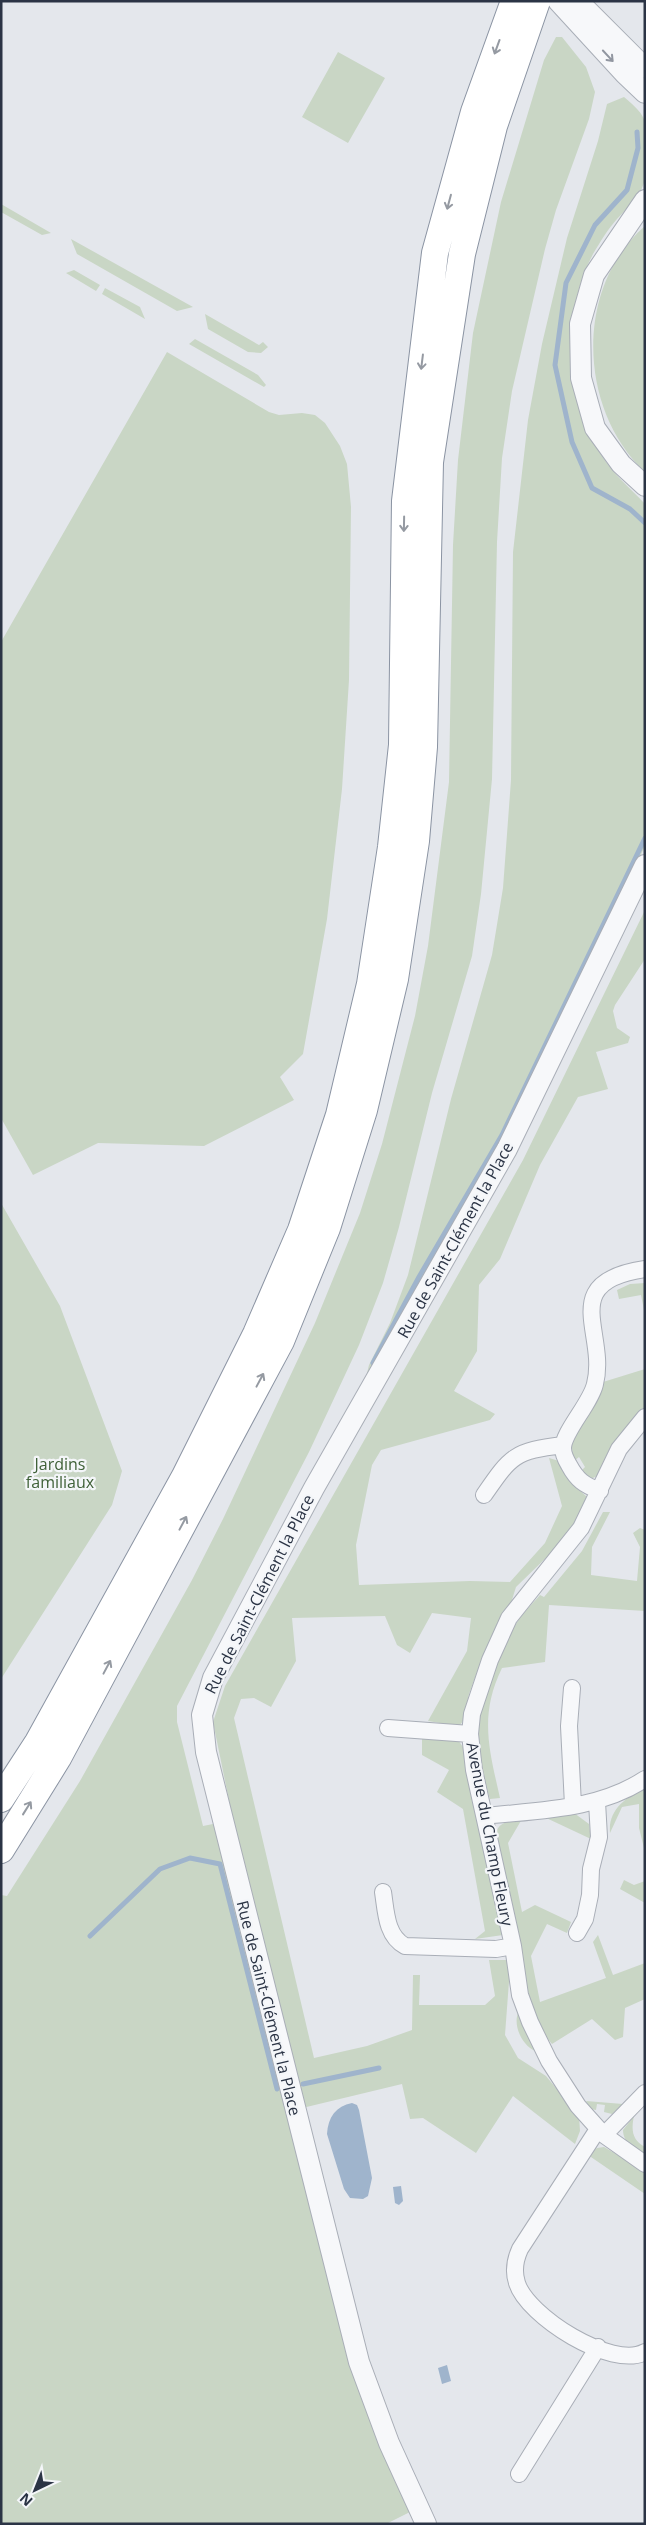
<svg xmlns="http://www.w3.org/2000/svg" width="646" height="2525" viewBox="0 0 646 2525" font-family="'Open Sans',sans-serif">
	<rect width="100%" height="100%" fill="#e4e7ec"/>
	<path fill="#c9d6c5" d="M 556,37 L 562,37 L 586,67 L 595,92 L 589,119 L 556,210 L 545,249 L 512,391 L 502,458 L 497,542 L 492,779 L 481,894 L 472,956 L 432,1093 L 399,1227 L 383,1283 L 359,1345 L 309,1452 L 177,1706 L 177,1722 L 203,1826 L 233,1820 L 213,1722 L 225,1686 L 523,1160 L 645,910 L 645,959 L 615,1005 L 613,1011 L 617,1028 L 630,1037 L 628,1043 L 596,1052 L 608,1089 L 578,1097 L 540,1165 L 500,1259 L 479,1285 L 477,1351 L 454,1391 L 495,1414 L 490,1420 L 381,1450 L 372,1465 L 356,1545 L 359,1585 L 470,1581 L 510,1582 L 545,1543 L 562,1506 L 549,1458 L 559,1461 L 574,1485 L 587,1497 L 589,1505 L 552,1552 L 516,1587 L 511,1603 L 484,1653 L 469,1694 L 463,1721 L 460,1725 L 446,1727 L 446,1724 L 428,1721 L 467,1651 L 471,1618 L 432,1613 L 410,1653 L 397,1645 L 385,1616 L 292,1618 L 296,1661 L 271,1707 L 254,1698 L 241,1699 L 234,1718 L 314,2058 L 367,2046 L 412,2030 L 413,1975 L 420,1975 L 419,2005 L 485,2005 L 495,1996 L 489,1960 L 507,1960 L 510,1968 L 505,2035 L 518,2058 L 546,2076 L 579,2116 L 580,2131 L 575,2144 L 513,2096 L 476,2153 L 423,2118 L 410,2119 L 402,2084 L 294,2110 L 327,2244 L 418,2508 L 386,2524 L 1,2524 L 1,1895 L 7,1896 L 80,1781 L 192,1580 L 223,1519 L 315,1323 L 360,1213 L 382,1144 L 415,1016 L 428,946 L 449,782 L 453,545 L 458,460 L 473,333 L 501,202 L 544,60 Z
		M 338,52 L 385,78 L 348,143 L 302,117 Z
		M 624,97 C 631,103 640,110 644,119 C 646,127 646,175 644,183 C 639,198 627,208 617,219 C 608,229 600,242 593,254 C 561,312 565,401 602,456 C 613,474 630,488 645,504 L 645,846 L 500,1149 L 364,1386 L 369,1365 L 390,1323 L 408,1275 L 451,1099 L 492,955 L 503,888 L 511,780 L 513,552 L 528,420 L 542,344 L 567,238 L 598,141 L 607,104 Z
		M 1,204 L 51,233 L 42,235 L 1,212 Z
		M 645,226 L 645,472 C 578,410 574,287 645,226 Z
		M 71,239 L 193,307 L 177,311 L 77,254 Z
		M 74,270 L 100,285 L 96,291 L 66,273 Z
		M 105,288 L 140,307 L 145,319 L 102,294 Z
		M 205,314 L 259,345 L 263,342 L 268,347 L 261,353 L 248,352 L 208,329 Z
		M 195,339 L 258,375 L 266,385 L 264,387 L 189,344 Z
		M 167,352 L 269,412 L 279,415 L 302,413 L 315,415 L 325,423 L 340,446 L 347,464 L 351,507 L 349,680 L 342,789 L 327,919 L 303,1054 L 280,1077 L 294,1100 L 204,1146 L 98,1143 L 33,1175 L 1,1118 L 1,642 Z
		M 1,1203 L 60,1306 L 122,1471 L 112,1505 L 1,1679 Z
		M 645,1283 L 645,1315 L 641,1295 L 619,1299 L 617,1290 L 630,1284 Z
		M 645,1369 L 645,1410 L 599,1475 L 591,1479 L 580,1472 L 585,1467 L 579,1457 L 574,1461 L 571,1442 L 603,1382 Z
		M 603,1512 L 610,1512 L 592,1547 L 591,1575 L 637,1581 L 640,1547 L 633,1533 L 640,1528 L 645,1530 L 645,1611 L 549,1605 L 545,1662 L 502,1668 C 479,1715 489,1749 500,1798 L 490,1799 C 484,1778 476,1754 477,1732 C 477,1705 501,1647 516,1624 C 522,1614 532,1604 540,1595 L 544,1597 L 582,1551 Z
		M 422,1735 L 458,1740 L 465,1750 L 503,1935 L 475,1939 L 485,1931 L 463,1809 L 437,1792 L 449,1770 L 422,1755 Z
		M 645,1787 L 645,1852 L 639,1828 L 639,1804 L 622,1807 L 610,1833 C 608,1809 626,1798 645,1787 Z
		M 574,1813 L 589,1824 L 591,1839 L 542,1816 Z
		M 522,1819 L 508,1843 L 522,1912 L 535,1905 L 571,1922 L 567,1933 L 547,1924 L 531,1956 L 540,2002 L 606,1978 L 593,1942 L 598,1935 L 613,1975 L 645,1963 L 645,1999 L 625,2008 L 623,2037 L 615,2040 L 592,2019 L 552,2044 L 543,2033 L 529,1996 L 495,1838 C 497,1821 507,1822 522,1819 Z
		M 624,1880 L 634,1885 L 645,1881 L 645,1903 L 620,1889 Z
		M 518,2013 L 536,2050 L 535,2051 C 522,2045 513,2026 518,2013 Z
		M 586,2101 L 623,2104 L 612,2114 L 604,2112 L 605,2105 L 597,2104 L 596,2110 L 591,2109 Z
		M 634,2116 C 631,2130 632,2140 645,2147 L 645,2155 C 635,2148 623,2143 623,2130 Z
		M 604,2147 L 645,2171 L 645,2194 L 588,2155 L 597,2148 Z"/>
	<path fill="#9fb4cc" d="M 352,2103 L 357,2105 L 359,2110 L 372,2178 L 368,2196 L 363,2199 L 350,2198 L 344,2189 L 327,2134 C 328,2117 336,2106 352,2103 Z
		M 401,2186 L 403,2201 L 399,2205 L 395,2203 L 393,2187 Z
		M 447,2365 L 451,2381 L 442,2384 L 438,2368 Z"/>
	<g fill="none" stroke-linecap="round" stroke-linejoin="round">
		<path stroke="#9fb4cc" stroke-width="5" d="M 637,132 L 638,148 L 627,190 L 595,225 L 566,283 L 555,365 L 572,442 L 592,488 L 630,509 L 645,523
			M 373,1363 L 419,1277 L 502,1135 L 645,838
			M 90,1936 L 160,1869 L 190,1858 L 220,1864 L 277,2089
			M 303,2084 L 379,2068"/>
		<defs>
			<path id="minor" d="M 645,1417 L 619,1449 L 581,1528 L 509,1618 L 490,1660 L 472,1714 L 470,1734 L 474,1770 L 513,1946 L 520,1995 L 530,2022 L 549,2061 L 578,2106 L 604,2135 L 645,2164
				M 600,1491 C 584,1485 577,1480 569,1465 C 566,1460 563,1454 563,1448 C 563,1432 591,1403 595,1384 C 608,1333 556,1282 645,1269
				M 484,1495 C 511,1456 514,1451 563,1445
				M 572,1688 L 569,1726 L 573,1805
				M 388,1728 L 470,1734
				M 485,1816 C 540,1810 598,1810 645,1779
				M 383,1892 C 386,1911 386,1936 405,1946 L 496,1949 L 513,1946
				M 577,1933 L 585,1919 L 590,1895 L 591,1869 L 599,1837 L 597,1802
				M 598,2129 L 520,2249 C 515,2260 513,2271 517,2283 C 527,2316 612,2370 645,2352
				M 604,2135 L 645,2093
				M 519,2474 L 598,2347"/>
			<path id="tertiary" d="M 558,1 L 625,74 L 645,93
				M 578,1 L 645,68
				M 645,200 L 594,275 L 580,324 L 581,378 L 595,428 L 621,464 L 645,486
				M 426,2524 L 389,2443 L 359,2362 L 206,1752 L 202,1715 L 213,1678 L 314,1488 L 507,1149 L 645,865"/>
			<path id="trunk" d="M 1,1799 L 38,1742 L 185,1476 L 256,1334 L 301,1230 L 339,1115 L 370,984 L 391,847 L 402,745 L 405,501 L 435,253 L 474,112 L 514,1
				M 1,1850 L 58,1758 L 281,1341 L 327,1228 L 364,1110 L 395,979 L 416,841 L 424,747 L 430,462 L 462,254 L 494,126 L 537,1"/>
		</defs>
		<use href="#minor" stroke="#a9aeb7" stroke-width="18"/>
		<use href="#tertiary" stroke="#a9aeb7" stroke-width="22"/>
		<use href="#trunk" stroke="#8b94a3" stroke-width="28"/>
		<use href="#minor" stroke="#f7f8fa" stroke-width="16"/>
		<use href="#tertiary" stroke="#f7f8fa" stroke-width="20"/>
		<use href="#trunk" stroke="#fff" stroke-width="26"/>
	</g>
	<defs><path id="oneway-shaft" d="M-6 0H5M1.5-3L5.5 0L1.5 3" fill="none" stroke-width="1.6" stroke-linecap="round" stroke-linejoin="round" transform="scale(1.25)"/></defs>
	<g stroke="#959aa2">
		<use href="#oneway-shaft" transform="translate(497 47) rotate(110)"/>
		<use href="#oneway-shaft" transform="translate(449 202) rotate(105)"/>
		<use href="#oneway-shaft" transform="translate(422 362) rotate(97)"/>
		<use href="#oneway-shaft" transform="translate(404 524) rotate(91)"/>
		<use href="#oneway-shaft" transform="translate(260 1380) rotate(-62)"/>
		<use href="#oneway-shaft" transform="translate(183 1523) rotate(-62)"/>
		<use href="#oneway-shaft" transform="translate(107 1667) rotate(-62)"/>
		<use href="#oneway-shaft" transform="translate(27 1808) rotate(-58)"/>
	</g>
	<use stroke="#9196a0" href="#oneway-shaft" transform="translate(608 56) rotate(47)"/>
	<g text-anchor="middle" dominant-baseline="central" stroke-width="4.5" stroke-linejoin="round" paint-order="stroke">
		<g font-size="16" fill="#2b3445" stroke="#f4f6f9">
			<text transform="translate(455 1240) rotate(-61)">Rue de Saint-Clément la Place</text>
			<text transform="translate(259 1594) rotate(-63)">Rue de Saint-Clément la Place</text>
			<text transform="translate(490 1834) rotate(79)">Avenue du Champ Fleury</text>
			<text transform="translate(269 2008) rotate(76)">Rue de Saint-Clément la Place</text>
		</g>
		<g font-size="16" fill="#3f6138" stroke="#f4f6f9">
			<text x="60" y="1464">Jardins<tspan x="60" dy="18">familiaux</tspan></text>
		</g>
	</g>
	<rect width="646" height="2525" fill="none" stroke="#2b3445" stroke-width="5"/>
	<g transform="translate(35 2490) rotate(223)" stroke="#f4f6f9" stroke-width="4" paint-order="stroke">
	<path d="M0-4L9 19L0 12L-9 19Z" fill="#2b3445"/>
	<text y="-8" font-size="14" font-weight="bold" text-anchor="middle" fill="#2b3445">N</text>
	</g>
</svg>
